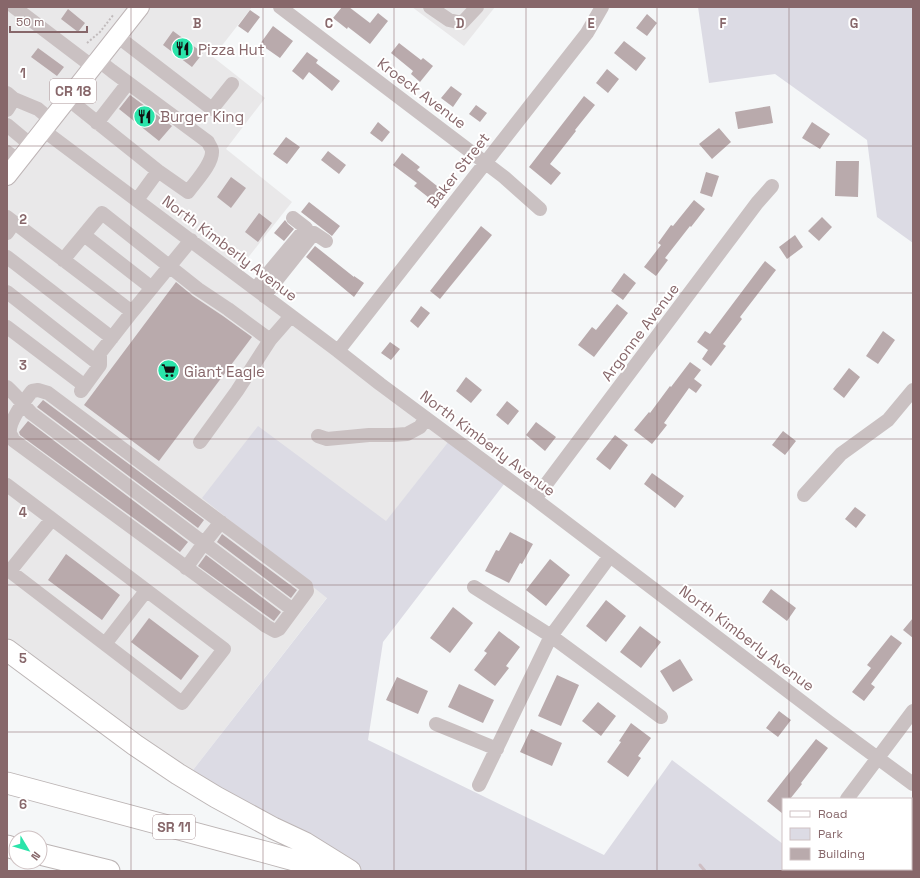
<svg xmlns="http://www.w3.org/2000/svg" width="920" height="878" viewBox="0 0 920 878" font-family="'Space Grotesk',sans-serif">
	<rect width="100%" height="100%" fill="#f5f7f8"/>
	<path fill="#e9e8e9" d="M 7,7 L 252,7 L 213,57 L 265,98 L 226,149 L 292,202 L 235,274 L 452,437 L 186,779 L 7,650 Z
		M 412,7 L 495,7 L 464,46 Z"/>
	<path fill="#dcdbe4" d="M 698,7 L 913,7 L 913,243 L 877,217 L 867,140 L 775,74 L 709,83 Z
		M 258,426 L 386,521 L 452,437 L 508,479 L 383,642 L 368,740 L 604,855 L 672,760 L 783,844 L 783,869 L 794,869 L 792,871 L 350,871 L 186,779 L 327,598 L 202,498 Z"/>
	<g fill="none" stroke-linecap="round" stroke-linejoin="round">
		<path stroke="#cebec3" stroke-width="3" d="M 700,865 L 705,871"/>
	</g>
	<path fill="#b9aaac" d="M 342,7 L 349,7 L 370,23 L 378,13 L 388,21 L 370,44 L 348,27 L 347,29 L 333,18 Z
		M 68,9 L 85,23 L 78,32 L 61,19 Z
		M 250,10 L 260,17 L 248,33 L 238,26 Z
		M 647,14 L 657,23 L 647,36 L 636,28 Z
		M 273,26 L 293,41 L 280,58 L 260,44 Z
		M 173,31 L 203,53 L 192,67 L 163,45 Z
		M 624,41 L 646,58 L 636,71 L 614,53 Z
		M 399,43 L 421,60 L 423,58 L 433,66 L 420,82 L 411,74 L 413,71 L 391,53 Z
		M 38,48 L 64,67 L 57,76 L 31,57 Z
		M 307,52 L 318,60 L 316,63 L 340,81 L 332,91 L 309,72 L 303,80 L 292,71 Z
		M 607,69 L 619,79 L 608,93 L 596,83 Z
		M 451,86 L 462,94 L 453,107 L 441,98 Z
		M 130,95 L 172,126 L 159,141 L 119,109 Z
		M 584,96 L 595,105 L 575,130 L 576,131 L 550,164 L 561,173 L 551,185 L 529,167 Z
		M 476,105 L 487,113 L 480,122 L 469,114 Z
		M 770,106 L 773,123 L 738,129 L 735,112 Z
		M 378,122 L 390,132 L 382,142 L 370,133 Z
		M 812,122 L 830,134 L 820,149 L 802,138 Z
		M 719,128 L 731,142 L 712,159 L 699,144 Z
		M 286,137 L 300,147 L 287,164 L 273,154 Z
		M 328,151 L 346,165 L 339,174 L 321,160 Z
		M 402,153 L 420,167 L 417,170 L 442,190 L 433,201 L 414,186 L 417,183 L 393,165 Z
		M 836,161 L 859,161 L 858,197 L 835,196 Z
		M 706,172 L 719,176 L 712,197 L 700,193 Z
		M 231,177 L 246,188 L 231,208 L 217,197 Z
		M 694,200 L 705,209 L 691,227 L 690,226 L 665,258 L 668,260 L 656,276 L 644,267 L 661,245 L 658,243 L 671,225 L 673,226 Z
		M 309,202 L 340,226 L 332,236 L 301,212 Z
		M 259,213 L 272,223 L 258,242 L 245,232 Z
		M 822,217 L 832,227 L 819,241 L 808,231 Z
		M 285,220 L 288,224 L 294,229 L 284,241 L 274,233 Z
		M 481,226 L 492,235 L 440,299 L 430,291 Z
		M 795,235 L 803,247 L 787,259 L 779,247 Z
		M 315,246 L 354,277 L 354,276 L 364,283 L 354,297 L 306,257 Z
		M 765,261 L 776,270 L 740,317 L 742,319 L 723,344 L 726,346 L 711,366 L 702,359 L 708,350 L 697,342 L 705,331 L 710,334 Z
		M 624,273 L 636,283 L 623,300 L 611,291 Z
		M 176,282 L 193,296 L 223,316 L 252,337 L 159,461 L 84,405 Z
		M 617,304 L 628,313 L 594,357 L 578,345 L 592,327 L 596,330 Z
		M 421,306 L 430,313 L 418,328 L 410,321 Z
		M 883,331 L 895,340 L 878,364 L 866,356 Z
		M 390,342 L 400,349 L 391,360 L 381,353 Z
		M 690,362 L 701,370 L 694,379 L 702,385 L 696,393 L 689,388 L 664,423 L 667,425 L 652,444 L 634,430 L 649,412 L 650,413 L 670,386 L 671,387 Z
		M 849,368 L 860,377 L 844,398 L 833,389 Z
		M 466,377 L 482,390 L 471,403 L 456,391 Z
		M 43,400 L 204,520 L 198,528 L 37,407 Z
		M 507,401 L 519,411 L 508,425 L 496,415 Z
		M 28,421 L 188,542 L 180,552 L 20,435 L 19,432 Z
		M 536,422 L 556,437 L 545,451 L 526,435 Z
		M 783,431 L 796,441 L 785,455 L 772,445 Z
		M 615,435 L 628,445 L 610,470 L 596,459 Z
		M 652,473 L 684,496 L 675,508 L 644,484 Z
		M 855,507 L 866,515 L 856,528 L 845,519 Z
		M 510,532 L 533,544 L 522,564 L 520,563 L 509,583 L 485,571 L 496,550 L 499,551 Z
		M 222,534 L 297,590 L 291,598 L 217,542 Z
		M 66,554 L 120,595 L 102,620 L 48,580 Z
		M 206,555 L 281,612 L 274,621 L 198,566 Z
		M 550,559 L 570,575 L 546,606 L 526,590 Z
		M 771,589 L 796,608 L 787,621 L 762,602 Z
		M 606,600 L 626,616 L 606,642 L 586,626 Z
		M 453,607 L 473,623 L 450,653 L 430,638 Z
		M 149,618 L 199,656 L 181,680 L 131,642 Z
		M 913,618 L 913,638 L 903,630 Z
		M 640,626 L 661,642 L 641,668 L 620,652 Z
		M 499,631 L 520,647 L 506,666 L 509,668 L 495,686 L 474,670 L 487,653 L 484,651 Z
		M 891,635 L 902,643 L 871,684 L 875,687 L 864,701 L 852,692 L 871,668 L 867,665 Z
		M 680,659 L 693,680 L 673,692 L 660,671 Z
		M 557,675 L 579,685 L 561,726 L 538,716 Z
		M 397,677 L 428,691 L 418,714 L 386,700 Z
		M 459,684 L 494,700 L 483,723 L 448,707 Z
		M 598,702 L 616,716 L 601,736 L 582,721 Z
		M 779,711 L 791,720 L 778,737 L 766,728 Z
		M 631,723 L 651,738 L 638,756 L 641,758 L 628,777 L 607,762 L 621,742 L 619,741 Z
		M 531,729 L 562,743 L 552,766 L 520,752 Z
		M 816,739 L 828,748 L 801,783 L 802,784 L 790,799 L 783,799 L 783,814 L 767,801 Z"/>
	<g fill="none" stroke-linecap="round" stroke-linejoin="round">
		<defs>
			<path id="major" d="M 7,176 L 140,7"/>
			<path id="highway" d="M 7,650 L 135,745 L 178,774 L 216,797 L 273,828 L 305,843 L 350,871
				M 7,783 L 265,852 L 301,862 L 339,870
				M 7,846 L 16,849
				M 40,854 L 109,871"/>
		</defs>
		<use href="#major" stroke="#beb5b6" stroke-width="20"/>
		<use href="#highway" stroke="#bcb5b5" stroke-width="23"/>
		<path stroke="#c1bbbc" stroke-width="2" stroke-dasharray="2 2" stroke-linecap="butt" d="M 87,43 L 100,32 L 114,14"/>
		<path stroke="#cac1c2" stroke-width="14" d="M 14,7 L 93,67
			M 280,7 L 504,177 L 540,209
			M 430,7 L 449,20 L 462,23 L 477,7
			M 117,36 L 212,109 L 232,84
			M 7,93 L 14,99 L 38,109 L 51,120
			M 68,99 L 158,171 L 188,192 C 195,182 213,164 212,151 C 212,148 209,145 208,142 L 112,71 L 98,60
			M 7,110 L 14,99
			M 97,123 L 128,83
			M 7,125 L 31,145
			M 43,130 L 338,351 L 380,384 L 535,499 L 830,723 L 913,784
			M 7,152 L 19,161
			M 137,200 L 158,171
			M 7,217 L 132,312
			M 7,233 L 14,223
			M 84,235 L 152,288
			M 7,257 L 112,338
			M 63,260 L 102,213 L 198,289 L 228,309 L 270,340
			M 255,289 L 306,228 L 293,218
			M 7,292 L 100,365
			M 264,296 L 314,233 L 326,241
			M 7,327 L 85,386
			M 338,351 L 587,33 L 602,7
			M 7,387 C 16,395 23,404 31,413 L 293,610
			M 38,390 L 48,393 L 306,586 L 307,591 L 279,629 L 275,631 L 266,626 L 13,440 C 13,439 11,435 10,434 C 8,422 25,400 32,391 Z
			M 81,391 L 100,365 L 100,353 L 132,312 L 191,240
			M 318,436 L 327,439 L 369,435 L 392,435 L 407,434 L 420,427 L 426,418
			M 200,442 L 237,391 L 270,340 L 291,316
			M 7,485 L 224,649 L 182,703 L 7,569
			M 804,495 L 841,454 L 888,420 L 913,390
			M 535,499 L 757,203 L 772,186
			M 186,568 L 204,543 L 221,522
			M 10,571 L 52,519
			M 474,587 L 551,636 L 661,717
			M 105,644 L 146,591
			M 436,724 L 497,749
			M 479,785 L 551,636 L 610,556
			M 847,799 L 913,711
			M 792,871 L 794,869"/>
		<use href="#major" stroke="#fff" stroke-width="18"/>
		<use href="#highway" stroke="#fff" stroke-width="21"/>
	</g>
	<path fill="none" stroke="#87676a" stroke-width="1" stroke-opacity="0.55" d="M 131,7 L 131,871M 263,7 L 263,871M 394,7 L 394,871M 526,7 L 526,871M 657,7 L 657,871M 789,7 L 789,799M 7,146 L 913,146M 7,293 L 913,293M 7,439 L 913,439M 7,585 L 913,585M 7,732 L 913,732M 789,869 L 789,871"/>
	<defs>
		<symbol id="restaurant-disc" viewBox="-11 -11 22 22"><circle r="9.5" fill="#2ae4aa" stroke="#fff"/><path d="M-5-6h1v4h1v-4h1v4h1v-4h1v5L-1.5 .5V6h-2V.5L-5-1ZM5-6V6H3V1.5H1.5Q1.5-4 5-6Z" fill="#111"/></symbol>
		<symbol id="supermarket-disc" viewBox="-11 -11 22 22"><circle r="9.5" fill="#2ae4aa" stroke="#fff"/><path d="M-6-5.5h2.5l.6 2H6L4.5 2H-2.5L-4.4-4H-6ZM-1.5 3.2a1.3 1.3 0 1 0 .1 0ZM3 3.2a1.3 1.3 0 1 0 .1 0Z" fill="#111"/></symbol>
	</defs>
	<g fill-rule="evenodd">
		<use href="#restaurant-disc" x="170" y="36" width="25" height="25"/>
		<use href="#restaurant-disc" x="132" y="104" width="25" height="25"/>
		<use href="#supermarket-disc" x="156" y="358" width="25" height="25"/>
	</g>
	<g text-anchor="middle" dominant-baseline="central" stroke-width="4" stroke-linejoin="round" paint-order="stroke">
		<g fill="#fff" stroke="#ab9597" stroke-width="1">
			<rect x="50" y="79" width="46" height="24" rx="3"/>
			<rect x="153" y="815" width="42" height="24" rx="3"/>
		</g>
		<g font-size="14" font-weight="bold" fill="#87676a">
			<text x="73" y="91">CR 18</text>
			<text x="174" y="827">SR 11</text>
		</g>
		<g font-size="15" fill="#87676a" stroke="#fff" text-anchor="start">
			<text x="198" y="49">Pizza Hut</text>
			<text x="160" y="116">Burger King</text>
			<text x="184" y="371">Giant Eagle</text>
		</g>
		<g font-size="15" fill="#87676a" stroke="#fff">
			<text transform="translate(422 93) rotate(37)">Kroeck Avenue</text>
			<text transform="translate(458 170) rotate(-52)">Baker Street</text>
			<text transform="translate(230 248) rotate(37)">North Kimberly Avenue</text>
			<text transform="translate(640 332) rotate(-53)">Argonne Avenue</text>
			<text transform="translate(488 443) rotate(37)">North Kimberly Avenue</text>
			<text transform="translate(747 638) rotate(37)">North Kimberly Avenue</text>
		</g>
	</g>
	<g font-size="13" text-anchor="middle" font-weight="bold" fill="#87676a" stroke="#fff" stroke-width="4" stroke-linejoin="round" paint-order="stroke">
		<text x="197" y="28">B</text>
		<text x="329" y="28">C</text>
		<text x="460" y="28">D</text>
		<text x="591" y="28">E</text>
		<text x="723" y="28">F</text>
		<text x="854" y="28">G</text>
		<text x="23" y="78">1</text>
		<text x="23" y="224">2</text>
		<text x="23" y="370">3</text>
		<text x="23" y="517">4</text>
		<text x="23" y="663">5</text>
		<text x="23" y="809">6</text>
	</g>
	<rect width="920" height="878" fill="none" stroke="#87676a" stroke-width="16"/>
	<rect x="782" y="798" width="130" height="72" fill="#ffffff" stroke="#cfc2c3"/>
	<rect x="790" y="811" width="20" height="6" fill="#ffffff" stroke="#cfc2c3"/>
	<text x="818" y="818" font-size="12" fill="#87676a">Road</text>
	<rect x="790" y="828" width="20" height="12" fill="#dcdbe4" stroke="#cfc2c3"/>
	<text x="818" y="838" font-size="12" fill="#87676a">Park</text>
	<rect x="790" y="848" width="20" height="12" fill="#b9aaac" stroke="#cfc2c3"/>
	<text x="818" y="858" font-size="12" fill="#87676a">Building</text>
	<g transform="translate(28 850) rotate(128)"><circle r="19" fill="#ffffff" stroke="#cfc2c3"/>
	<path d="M0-3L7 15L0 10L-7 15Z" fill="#2ae4aa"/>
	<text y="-6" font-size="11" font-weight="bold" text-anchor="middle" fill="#87676a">N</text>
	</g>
	<path d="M10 26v6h77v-6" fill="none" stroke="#87676a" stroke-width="2"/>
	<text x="16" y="26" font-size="12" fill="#87676a" stroke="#ffffff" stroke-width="3" paint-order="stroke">50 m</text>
</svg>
